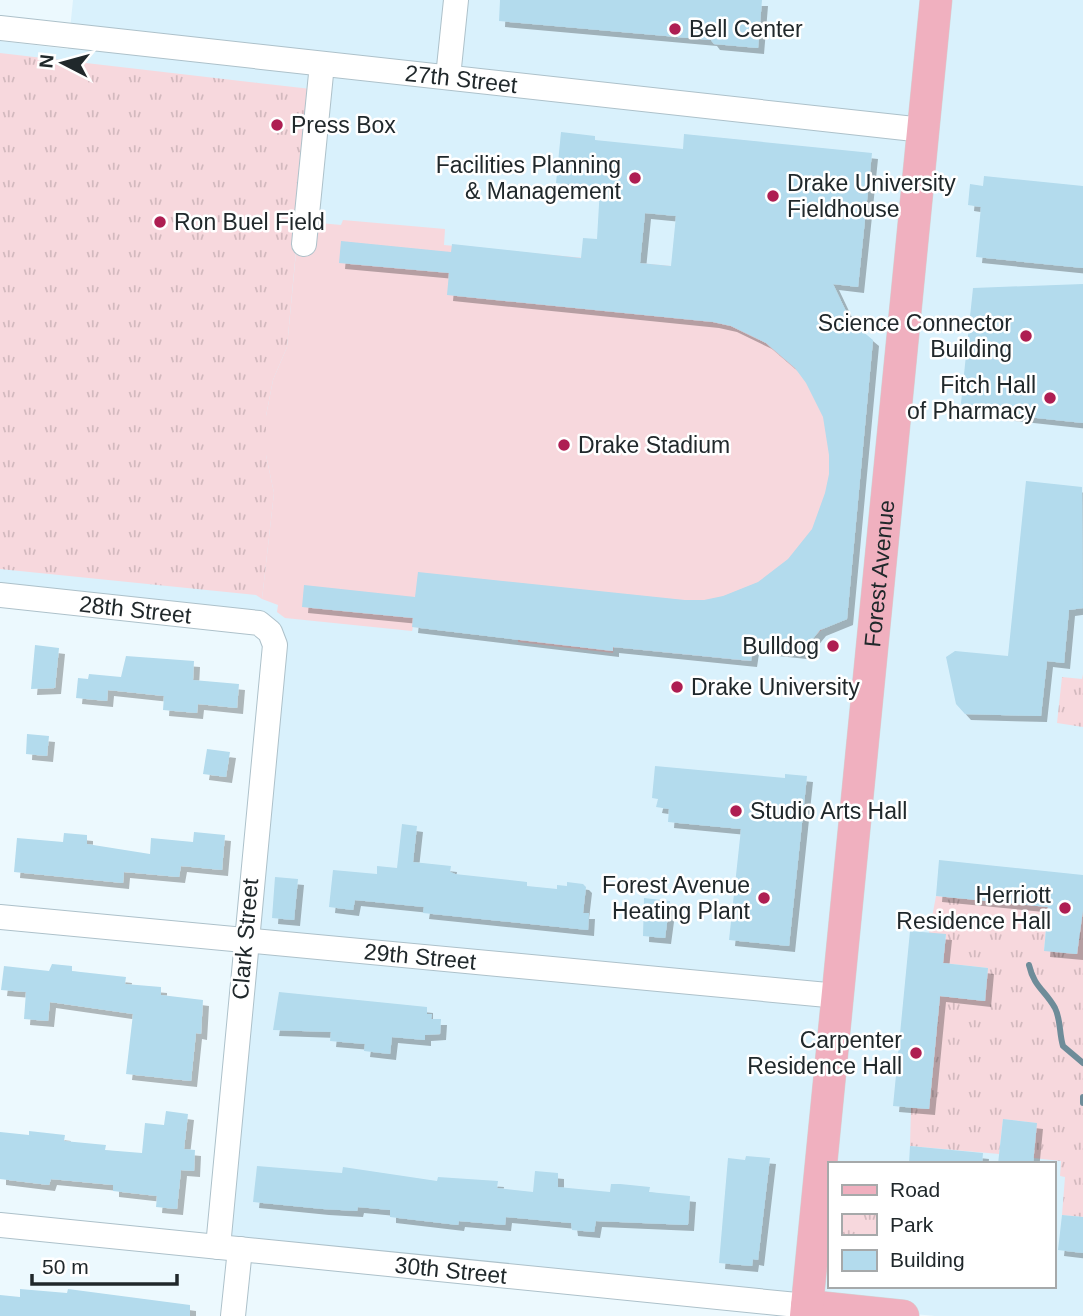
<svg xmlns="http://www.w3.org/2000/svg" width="1083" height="1316" viewBox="0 0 1083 1316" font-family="Arial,sans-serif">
	<defs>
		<pattern id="park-tufts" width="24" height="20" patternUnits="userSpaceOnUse" patternTransform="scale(1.75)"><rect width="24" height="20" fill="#f7d8dd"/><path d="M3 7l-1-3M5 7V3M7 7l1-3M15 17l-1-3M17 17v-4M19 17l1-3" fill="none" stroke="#d3b9be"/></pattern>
		<filter id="shadow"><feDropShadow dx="6" dy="6" stdDeviation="0" flood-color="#0004"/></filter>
	</defs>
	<rect width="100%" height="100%" fill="#ecf9fe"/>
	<path fill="#d9f1fc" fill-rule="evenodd" d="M 73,0 L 1083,0 L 1083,1316 L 935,1316 L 218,1247 L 277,621 L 265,613 L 0,586 L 0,41 L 68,49 ZM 829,1164 L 1053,1164 L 1053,1286 L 829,1286 Z"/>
	<path fill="#f7d8dd" d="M 343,220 L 445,229 L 444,245 L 671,266 L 838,297 L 828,625 L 813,637 L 801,653 L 753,648 L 751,661 L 614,647 L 613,653 L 518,642 L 518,638 L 413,627 L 412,631 L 285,618 L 277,612 L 278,605 L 262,599 L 274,493 L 266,455 L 266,416 L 273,380 L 287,347 L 299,221 L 341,225 Z"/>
	<path fill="url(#park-tufts)" d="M 0,53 L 311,89 L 287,347 L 273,380 L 266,416 L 266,455 L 274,493 L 262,599 L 256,595 L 0,569 Z
		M 1083,674 L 1083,727 L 1057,723 L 1062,677 L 1082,679 Z
		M 936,896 L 1048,907 L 1044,950 L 1076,954 L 1083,910 L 1083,1217 L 1062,1215 L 1065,1177 L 1060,1176 L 1061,1161 L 1033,1158 L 1036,1123 L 1003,1119 L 999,1154 L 910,1146 L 911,1108 L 929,1109 L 940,996 L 984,1001 L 988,968 L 943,963 L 946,935 L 929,933 Z"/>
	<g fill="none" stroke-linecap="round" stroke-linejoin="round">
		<path stroke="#6e8c99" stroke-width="6" d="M 1029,965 C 1034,987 1045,990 1055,1008 C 1061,1020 1059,1033 1063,1046 L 1083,1063
			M 1083,1097 L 1083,1103"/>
	</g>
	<path fill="#b3dbed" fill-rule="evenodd" filter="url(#shadow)" d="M 500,0 L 762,0 L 758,48 L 714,44 L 711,40 L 499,21 Z
		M 561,132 L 595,136 L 595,140 L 683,149 L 684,134 L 872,153 L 858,287 L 833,284 L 851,322 L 873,340 L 847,619 L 820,630 L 801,653 L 753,648 L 751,661 L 613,647 L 613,651 L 412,627 L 413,618 L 302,607 L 304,585 L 415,597 L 418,572 L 685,600 L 704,600 L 723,596 L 758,582 L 788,559 L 812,529 L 825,493 L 829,474 L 829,455 L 823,417 L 806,383 L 795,368 L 766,343 L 731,326 L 713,322 L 447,295 L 449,273 L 339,263 L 341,241 L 451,252 L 452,244 L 581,258 L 583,238 L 597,239 L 600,187 L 556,183 ZM 645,213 L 676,216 L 671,266 L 640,263 Z
		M 984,176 L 1083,186 L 1083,268 L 976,257 L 981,207 L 968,205 L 970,184 L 983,186 Z
		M 1083,284 L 1083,423 L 964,410 L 961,403 L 973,288 Z
		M 1026,481 L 1082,487 L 1083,608 L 1069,610 L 1064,663 L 1047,661 L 1041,716 L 965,714 L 956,704 L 946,657 L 955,651 L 1008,656 Z
		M 35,645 L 59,648 L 55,688 L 31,689 Z
		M 126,656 L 194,661 L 193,680 L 239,684 L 237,708 L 198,704 L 197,713 L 163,710 L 164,696 L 108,690 L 107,701 L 76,698 L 78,678 L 88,679 L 89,674 L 121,677 Z
		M 27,734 L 49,736 L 47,756 L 26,754 Z
		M 207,749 L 230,752 L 226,777 L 203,774 Z
		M 655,766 L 785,778 L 785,774 L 807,776 L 789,946 L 729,940 L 741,829 L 668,822 L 669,809 L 656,807 L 658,799 L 652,798 Z
		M 402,824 L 417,826 L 413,862 L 451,866 L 450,872 L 455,874 L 527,882 L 527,886 L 557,889 L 557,885 L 567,886 L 567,882 L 583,884 L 586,887 L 583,913 L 589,913 L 588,930 L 423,913 L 424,907 L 355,900 L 353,910 L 329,907 L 333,870 L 377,874 L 377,866 L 397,868 Z
		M 194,832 L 225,835 L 222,870 L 181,866 L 179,877 L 124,872 L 123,883 L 14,872 L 17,838 L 63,842 L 64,833 L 87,835 L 87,844 L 150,854 L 151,838 L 193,842 Z
		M 939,860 L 1083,875 L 1083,910 L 1077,954 L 1044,951 L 1048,907 L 936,896 Z
		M 275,877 L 298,879 L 294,920 L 272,918 Z
		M 644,898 L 670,901 L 665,938 L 643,936 Z
		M 910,931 L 946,934 L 943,963 L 988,968 L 985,1001 L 940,996 L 929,1109 L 893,1106 Z
		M 52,964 L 72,966 L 72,971 L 126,977 L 125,984 L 161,987 L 161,995 L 203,1000 L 201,1034 L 196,1033 L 191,1081 L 126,1074 L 133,1014 L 50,1002 L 48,1021 L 24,1019 L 26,992 L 1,990 L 4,966 L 49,971 Z
		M 279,992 L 427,1007 L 427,1014 L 432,1014 L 431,1019 L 441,1019 L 440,1034 L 425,1035 L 425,1040 L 392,1037 L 390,1054 L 364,1051 L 365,1044 L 330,1041 L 331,1032 L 273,1030 Z
		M 166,1111 L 188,1114 L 184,1149 L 195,1150 L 194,1171 L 181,1170 L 177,1209 L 156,1207 L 157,1196 L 113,1191 L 113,1185 L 51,1179 L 49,1185 L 0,1179 L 0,1132 L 29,1135 L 29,1131 L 65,1135 L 64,1141 L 106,1145 L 105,1150 L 142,1153 L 145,1123 L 164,1125 Z
		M 1003,1119 L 1037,1123 L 1033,1164 L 998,1164 Z
		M 910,1146 L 983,1153 L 982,1164 L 909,1164 Z
		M 746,1156 L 770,1158 L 758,1260 L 753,1259 L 752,1266 L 719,1263 L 728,1158 L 745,1160 Z
		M 257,1166 L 342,1173 L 343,1167 L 437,1181 L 438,1177 L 498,1181 L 497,1188 L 533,1192 L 535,1171 L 558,1173 L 558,1187 L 610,1192 L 611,1184 L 620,1184 L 650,1187 L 649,1192 L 690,1196 L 688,1225 L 596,1221 L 594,1232 L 572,1230 L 571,1223 L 506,1217 L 505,1225 L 459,1221 L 458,1225 L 390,1217 L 390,1210 L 358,1207 L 357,1211 L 323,1209 L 253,1202 Z
		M 1062,1215 L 1083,1217 L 1083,1253 L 1058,1250 Z
		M 20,1289 L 67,1293 L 68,1289 L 190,1305 L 190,1316 L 0,1316 L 0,1295 L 20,1297 Z"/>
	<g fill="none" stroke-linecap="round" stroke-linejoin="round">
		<defs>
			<g id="minor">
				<path id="s1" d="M 0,28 L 923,130"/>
				<path d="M 448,77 L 456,0"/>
				<path d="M 304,244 L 322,64"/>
				<path id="s2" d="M 0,595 L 259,623 L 270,632 L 275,645 L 218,1247"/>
				<path id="s3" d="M 0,917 L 838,996"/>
				<path id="s4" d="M 0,1225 L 807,1306"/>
				<path d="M 233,1316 L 240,1249"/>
			</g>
			<g id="major">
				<path d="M 807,1306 L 903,1316"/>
				<path id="s5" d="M 806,1316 L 936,0"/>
			</g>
		</defs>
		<use href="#minor" stroke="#adc1ca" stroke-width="26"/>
		<use href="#major" stroke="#d2d4d5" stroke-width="33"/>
		<use href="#minor" stroke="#fff" stroke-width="24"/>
		<use href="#major" stroke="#f0b0bf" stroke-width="32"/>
	</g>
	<g fill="#ae1e52" stroke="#fff" stroke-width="2.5">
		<circle cx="675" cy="29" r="7"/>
		<circle cx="277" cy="125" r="7"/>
		<circle cx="635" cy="178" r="7"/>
		<circle cx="773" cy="196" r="7"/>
		<circle cx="160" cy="222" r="7"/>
		<circle cx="1026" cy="336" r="7"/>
		<circle cx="1050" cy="398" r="7"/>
		<circle cx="564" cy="445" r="7"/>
		<circle cx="833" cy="646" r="7"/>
		<circle cx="677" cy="687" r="7"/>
		<circle cx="736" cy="811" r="7"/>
		<circle cx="764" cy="898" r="7"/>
		<circle cx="1065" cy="908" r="7"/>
		<circle cx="916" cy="1053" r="7"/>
	</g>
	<g text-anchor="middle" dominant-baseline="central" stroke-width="5" stroke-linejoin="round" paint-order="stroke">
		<g font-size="23" fill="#20282b" stroke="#fff" text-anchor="start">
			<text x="689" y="29">Bell Center</text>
			<text x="291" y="125">Press Box</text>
			<text x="621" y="165" text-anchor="end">Facilities Planning<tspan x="621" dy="26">&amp; Management</tspan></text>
			<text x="787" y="183">Drake University<tspan x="787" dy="26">Fieldhouse</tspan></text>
			<text x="174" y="222">Ron Buel Field</text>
			<text x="1012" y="323" text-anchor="end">Science Connector<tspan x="1012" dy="26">Building</tspan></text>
			<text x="1036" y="385" text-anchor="end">Fitch Hall<tspan x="1036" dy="26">of Pharmacy</tspan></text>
			<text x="578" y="445">Drake Stadium</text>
			<text x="819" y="646" text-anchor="end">Bulldog</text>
			<text x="691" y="687">Drake University</text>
			<text x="750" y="811">Studio Arts Hall</text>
			<text x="750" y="885" text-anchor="end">Forest Avenue<tspan x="750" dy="26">Heating Plant</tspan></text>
			<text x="1051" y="895" text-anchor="end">Herriott<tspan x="1051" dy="26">Residence Hall</tspan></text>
			<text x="902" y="1040" text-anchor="end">Carpenter<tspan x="902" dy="26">Residence Hall</tspan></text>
		</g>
		<g font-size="23" fill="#20282b" stroke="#fff">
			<text stroke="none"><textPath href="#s1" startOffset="464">27th Street</textPath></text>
			<text stroke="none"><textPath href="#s5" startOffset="746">Forest Avenue</textPath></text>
			<text stroke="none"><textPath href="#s2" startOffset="136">28th Street</textPath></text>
			<text transform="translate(245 939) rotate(-85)">Clark Street</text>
			<text stroke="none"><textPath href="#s3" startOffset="422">29th Street</textPath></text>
			<text stroke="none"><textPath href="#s4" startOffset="453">30th Street</textPath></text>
		</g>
	</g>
	<rect x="828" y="1162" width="228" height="126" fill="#ffffff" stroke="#a6a9aa" stroke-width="2"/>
	<rect x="842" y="1185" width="35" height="10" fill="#f0b0bf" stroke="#a6a9aa" stroke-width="2"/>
	<text x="890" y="1197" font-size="21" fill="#20282b">Road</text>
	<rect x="842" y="1214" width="35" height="21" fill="url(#park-tufts)" stroke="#a6a9aa" stroke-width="2"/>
	<text x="890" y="1232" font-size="21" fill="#20282b">Park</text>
	<rect x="842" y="1250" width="35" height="21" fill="#b3dbed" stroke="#a6a9aa" stroke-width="2"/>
	<text x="890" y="1267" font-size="21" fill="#20282b">Building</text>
	<g transform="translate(63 63) rotate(276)" stroke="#ffffff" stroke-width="5" paint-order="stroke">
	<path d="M0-5L12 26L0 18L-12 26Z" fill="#20282b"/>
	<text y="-10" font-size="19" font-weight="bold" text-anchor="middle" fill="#20282b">N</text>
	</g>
	<path d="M32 1274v10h145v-10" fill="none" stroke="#20282b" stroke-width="3.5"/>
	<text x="42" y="1274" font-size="21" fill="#20282b" stroke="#ffffff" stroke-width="5" paint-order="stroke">50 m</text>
</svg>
